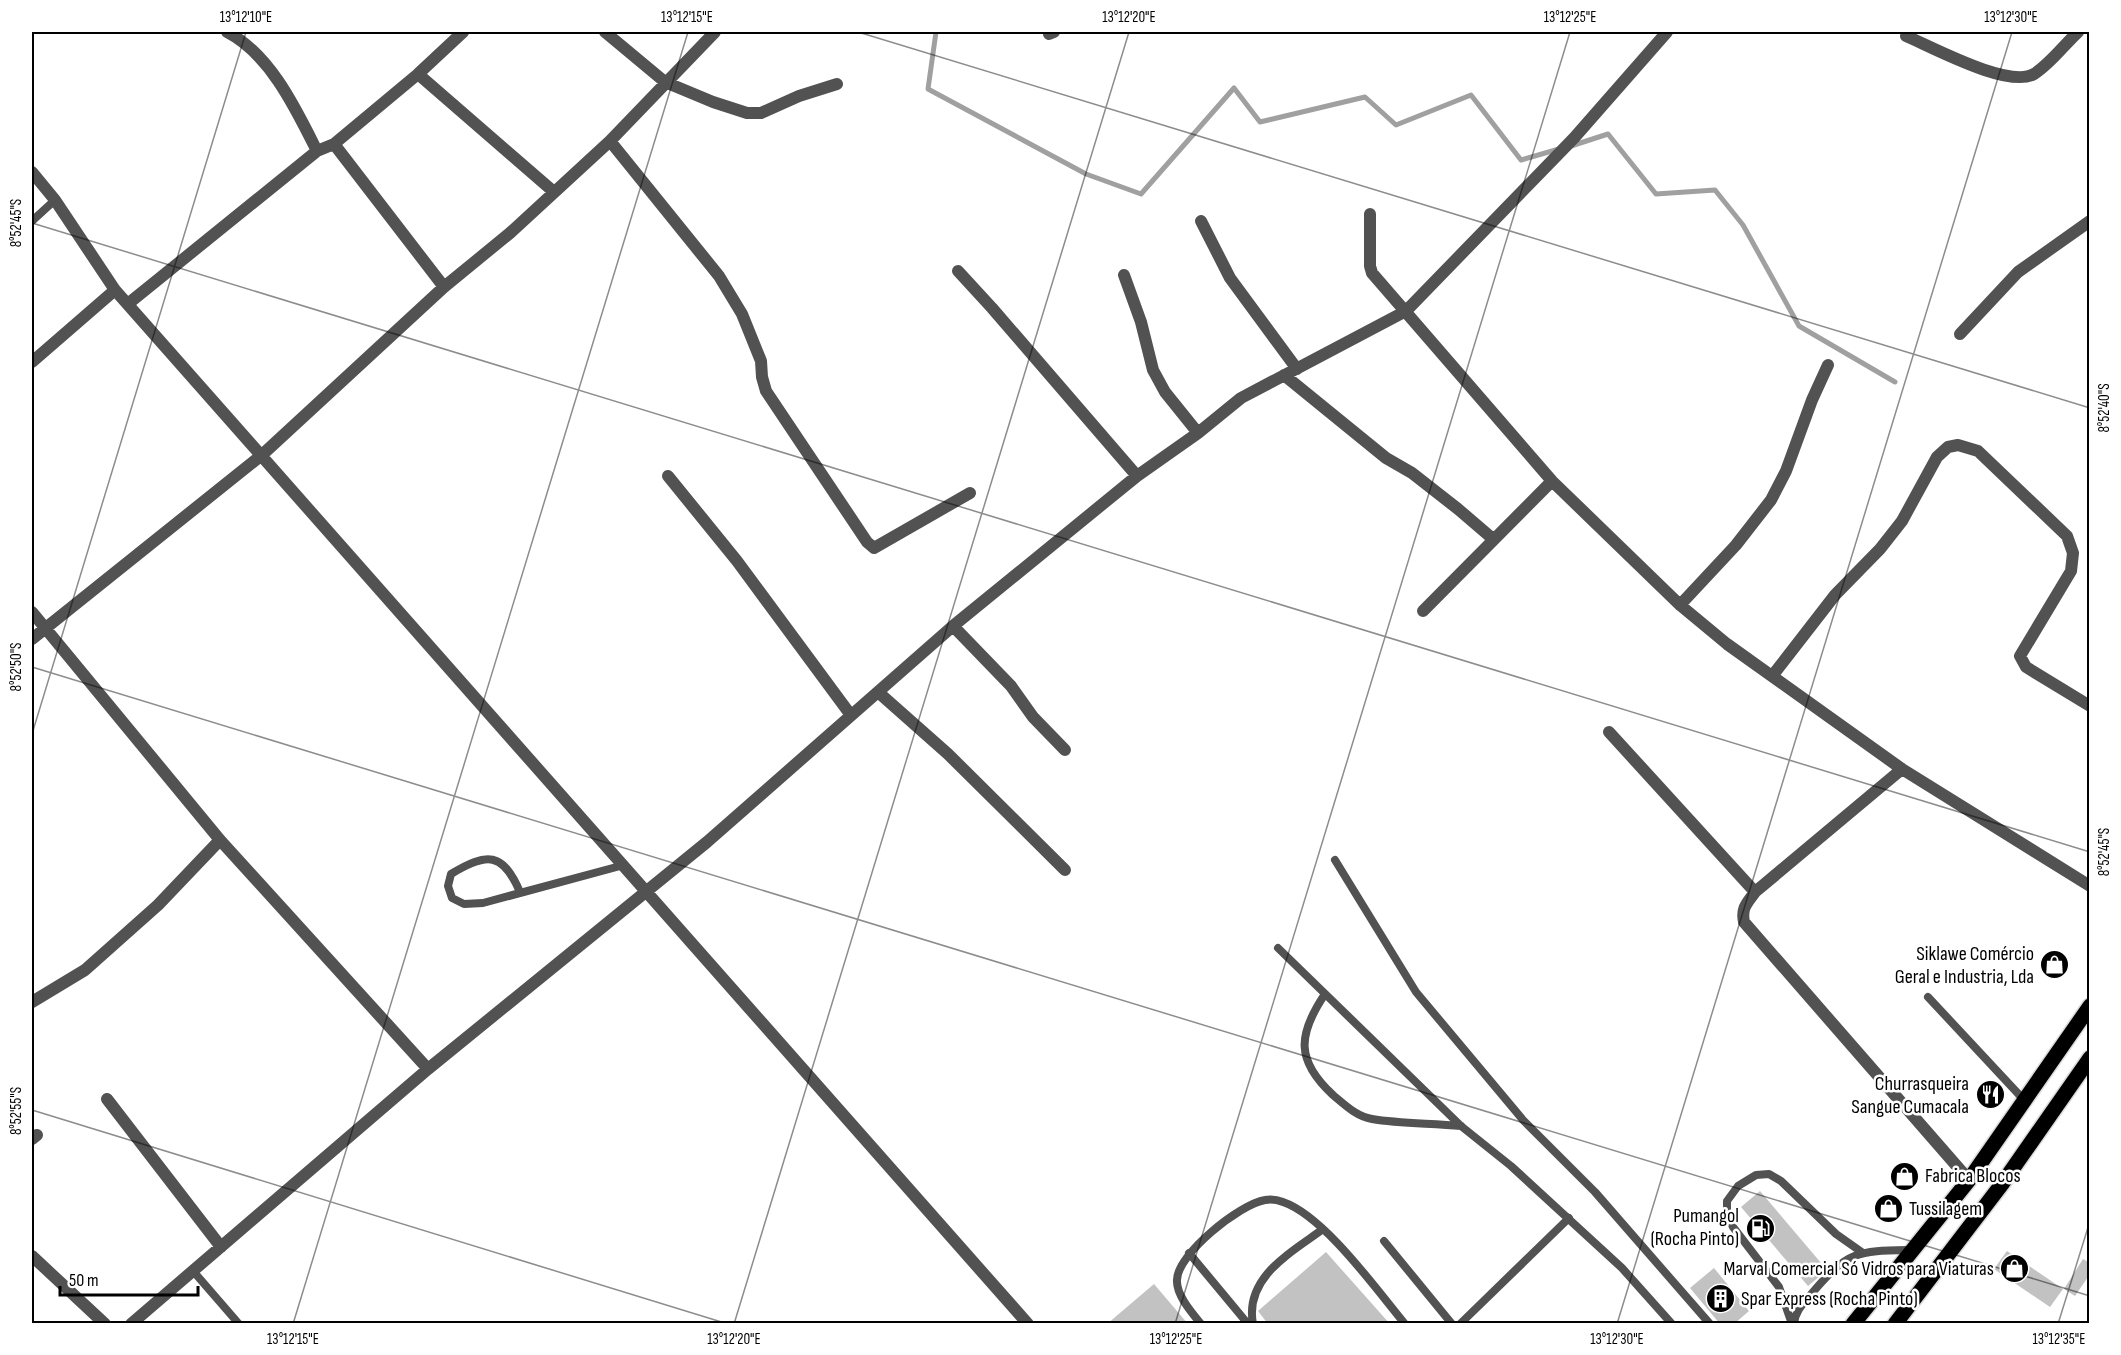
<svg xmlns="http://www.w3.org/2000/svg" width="2121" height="1355" viewBox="0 0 2121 1355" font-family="'Sofia Sans Condensed',sans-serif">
	<rect width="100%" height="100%" fill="#fff"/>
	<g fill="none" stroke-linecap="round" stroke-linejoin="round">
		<path stroke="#a0a0a0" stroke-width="5" d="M 936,32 L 928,89 L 1086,174 L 1141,194 L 1234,88 L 1260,122 L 1365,97 L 1396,125 L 1471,95 L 1521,160 L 1559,149
			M 1571,146 L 1608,134 L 1656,194 L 1715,190 L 1743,225 L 1799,326 L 1895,382"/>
	</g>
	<path fill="#c2c2c2" d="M 1760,1191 L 1827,1270 L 1808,1286 L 1741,1207 Z
		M 2007,1251 L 2063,1289 L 2050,1307 L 1994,1269 Z
		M 1326,1252 L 1390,1324 L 1268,1324 L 1258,1311 Z
		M 2083,1259 L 2090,1263 L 2090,1274 L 2075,1296 L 2064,1289 Z
		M 1714,1268 L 1749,1311 L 1734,1324 L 1720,1324 L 1690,1288 Z
		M 1154,1284 L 1188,1324 L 1107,1324 Z"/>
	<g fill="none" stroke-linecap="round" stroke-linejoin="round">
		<defs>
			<path id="primary" d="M 1853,1324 L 1969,1180 L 2090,1006
				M 1895,1324 L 2002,1184 L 2090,1058"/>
		</defs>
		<use href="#primary" stroke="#dbdbdb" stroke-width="18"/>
		<path stroke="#525252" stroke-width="8" d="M 32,221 L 55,200
			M 1335,860 L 1416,992 L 1523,1120 L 1595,1192 L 1710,1324
			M 520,892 C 503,852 487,852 451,874 L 448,886 L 452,898 L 464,904 L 483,903 L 624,865
			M 1278,948 L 1461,1126 L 1511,1166 L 1622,1268 L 1672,1324
			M 1325,994 C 1298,1034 1295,1060 1333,1095 C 1345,1105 1356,1116 1372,1119 C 1401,1124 1432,1123 1461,1126
			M 1928,997 L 2025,1101
			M 1384,1241 L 1452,1324
			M 1189,1253 L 1248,1324
			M 193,1271 L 239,1324
			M 1201,1324 C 1192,1313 1176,1295 1177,1280 C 1177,1254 1240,1204 1265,1200 C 1270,1199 1278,1200 1283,1202 C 1324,1216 1376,1289 1405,1324
			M 1253,1324 C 1244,1277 1292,1252 1323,1229
			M 1460,1324 L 1569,1218
			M 1792,1324 L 1779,1287 L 1733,1227 L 1727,1214 L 1727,1201 L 1738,1186 L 1756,1175 L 1769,1174 L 1781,1181 L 1836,1234 L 1863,1253
			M 1794,1324 C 1795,1310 1805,1302 1813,1292 C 1849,1250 1858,1251 1912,1250"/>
		<path stroke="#525252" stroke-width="12" d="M 227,32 C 270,54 296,109 317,151 L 334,144 L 444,287
			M 605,32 L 665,82 L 713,102 L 747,113 L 761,113 L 799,96 L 837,84
			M 1049,34 L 1054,32
			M 1906,36 C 1932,47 2009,89 2034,74 C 2050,64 2064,45 2078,32
			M 418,74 L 554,192
			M 610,141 L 719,276 L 742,314 L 761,361 L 762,377 L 766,391 L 867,542 L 874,548 L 970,493
			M 334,144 L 418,74 L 463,32
			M 32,172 L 55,200 L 115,290 L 1028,1324
			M 1370,214 L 1370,266 L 1372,273 L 1552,481 L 1680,605 L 1727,644 L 1902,769 L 2090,886
			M 1201,221 L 1230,278 L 1297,369
			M 958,271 L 992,308 L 1137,476
			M 1124,275 L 1141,322 L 1153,370 L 1165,392 L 1198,433
			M 129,303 L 317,151
			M 1960,334 L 2018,272 L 2090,221
			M 32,362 L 115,290
			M 1284,375 L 1386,458 L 1412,473 L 1458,509 L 1493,539
			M 668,476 L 737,561 L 850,714
			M 1680,605 L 1736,545 L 1771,500 L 1786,471 L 1812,400 L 1828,365
			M 1423,611 L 1552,481
			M 32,612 L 220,840 L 428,1069
			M 953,626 L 1011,686 L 1033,717 L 1065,750
			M 32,639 L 263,454 L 444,287 L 510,233 L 610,141 L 715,32
			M 1773,675 L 1835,595 L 1880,549 L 1902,521 L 1937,457 L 1948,447 L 1958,445 L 1978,451 L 2067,536 L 2073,553 L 2071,571 L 2020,656 L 2026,667 L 2090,706
			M 878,692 L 948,754 L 1065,870
			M 1609,732 L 1755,892
			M 1902,769 L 1755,892 C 1747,903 1741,908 1744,922 L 1969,1180
			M 32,1002 L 85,970 L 158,905 L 220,840
			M 107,1099 L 221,1247
			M 32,1139 L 37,1135
			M 32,1256 L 105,1324
			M 131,1324 L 428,1069 L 707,842 L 953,626 L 1137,476 L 1198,433 L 1241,398 L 1406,311 L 1574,138 L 1667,32"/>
		<use href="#primary" stroke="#000" stroke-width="15"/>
	</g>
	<path fill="none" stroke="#000" stroke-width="1.5" stroke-opacity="0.45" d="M 858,32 L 2090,408M 32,223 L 2090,852M 32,667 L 2090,1296M 32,734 L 246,32M 32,1110 L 728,1324M 293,1324 L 688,32M 734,1324 L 1129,32M 1175,1324 L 1570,32M 1617,1324 L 2012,32M 2058,1324 L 2090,1221"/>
	<defs>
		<symbol id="shop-disc" viewBox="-11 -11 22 22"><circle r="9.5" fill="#000" stroke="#fff"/><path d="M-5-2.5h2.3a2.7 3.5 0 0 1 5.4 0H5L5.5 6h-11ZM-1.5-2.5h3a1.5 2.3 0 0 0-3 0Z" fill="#fff"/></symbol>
		<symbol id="restaurant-disc" viewBox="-11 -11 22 22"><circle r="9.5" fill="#000" stroke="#fff"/><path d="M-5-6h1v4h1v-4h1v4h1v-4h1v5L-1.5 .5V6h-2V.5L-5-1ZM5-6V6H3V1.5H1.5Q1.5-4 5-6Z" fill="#fff"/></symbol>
		<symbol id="fuel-disc" viewBox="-11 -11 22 22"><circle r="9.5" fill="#000" stroke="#fff"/><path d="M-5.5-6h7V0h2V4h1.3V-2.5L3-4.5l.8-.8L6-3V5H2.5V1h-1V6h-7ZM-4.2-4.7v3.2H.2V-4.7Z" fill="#fff"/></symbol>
		<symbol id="building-disc" viewBox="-11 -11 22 22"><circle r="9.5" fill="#000" stroke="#fff"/><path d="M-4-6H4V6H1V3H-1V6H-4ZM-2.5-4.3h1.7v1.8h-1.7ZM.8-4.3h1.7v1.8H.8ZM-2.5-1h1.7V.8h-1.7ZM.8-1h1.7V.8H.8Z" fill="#fff"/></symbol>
	</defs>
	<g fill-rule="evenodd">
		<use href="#shop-disc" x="2038" y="948" width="33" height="33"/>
		<use href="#restaurant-disc" x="1974" y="1078" width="33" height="33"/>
		<use href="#shop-disc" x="1888" y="1160" width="33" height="33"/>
		<use href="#shop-disc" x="1872" y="1192" width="33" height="33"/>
		<use href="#fuel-disc" x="1744" y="1212" width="33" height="33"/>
		<use href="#shop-disc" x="1998" y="1252" width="33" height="33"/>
		<use href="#building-disc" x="1704" y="1282" width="33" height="33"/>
	</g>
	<g text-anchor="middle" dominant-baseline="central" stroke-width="5" stroke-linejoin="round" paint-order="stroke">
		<g font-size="20" fill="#000" stroke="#fff" text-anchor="end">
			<text x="2034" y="954">Siklawe Comércio<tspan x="2034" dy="23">Geral e Industria, Lda</tspan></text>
			<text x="1969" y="1084">Churrasqueira<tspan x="1969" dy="23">Sangue Cumacala</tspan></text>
			<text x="1925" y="1176" text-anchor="start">Fabrica Blocos</text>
			<text x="1909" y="1209" text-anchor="start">Tussilagem</text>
			<text x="1739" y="1216">Pumangol<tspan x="1739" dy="23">(Rocha Pinto)</tspan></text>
			<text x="1994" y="1269">Marval Comercial Só Vidros para Viaturas</text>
			<text x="1741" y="1299" text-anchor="start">Spar Express (Rocha Pinto)</text>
		</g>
	</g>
	<rect width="2121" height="1355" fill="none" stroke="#ffffff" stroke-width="66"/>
	<path d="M60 1286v9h138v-9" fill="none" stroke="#000000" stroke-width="3"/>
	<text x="69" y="1286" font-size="18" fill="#000000" stroke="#ffffff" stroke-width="4.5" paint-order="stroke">50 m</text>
	<rect x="33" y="33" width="2055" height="1289" fill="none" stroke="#000" stroke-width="2"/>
	<g font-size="15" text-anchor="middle" fill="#000">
		<text x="246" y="22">13°12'10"E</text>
		<text x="687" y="22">13°12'15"E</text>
		<text x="1129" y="22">13°12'20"E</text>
		<text x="1570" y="22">13°12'25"E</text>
		<text x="2011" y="22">13°12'30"E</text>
		<text transform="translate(16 223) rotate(-90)" y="5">8°52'45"S</text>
		<text transform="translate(2104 408) rotate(-90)" y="5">8°52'40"S</text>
		<text transform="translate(16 667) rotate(-90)" y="5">8°52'50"S</text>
		<text transform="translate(2104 852) rotate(-90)" y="5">8°52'45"S</text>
		<text transform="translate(16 1111) rotate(-90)" y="5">8°52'55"S</text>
		<text x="293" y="1344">13°12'15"E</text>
		<text x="734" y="1344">13°12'20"E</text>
		<text x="1176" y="1344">13°12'25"E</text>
		<text x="1617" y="1344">13°12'30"E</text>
		<text x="2059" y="1344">13°12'35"E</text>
	</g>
</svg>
